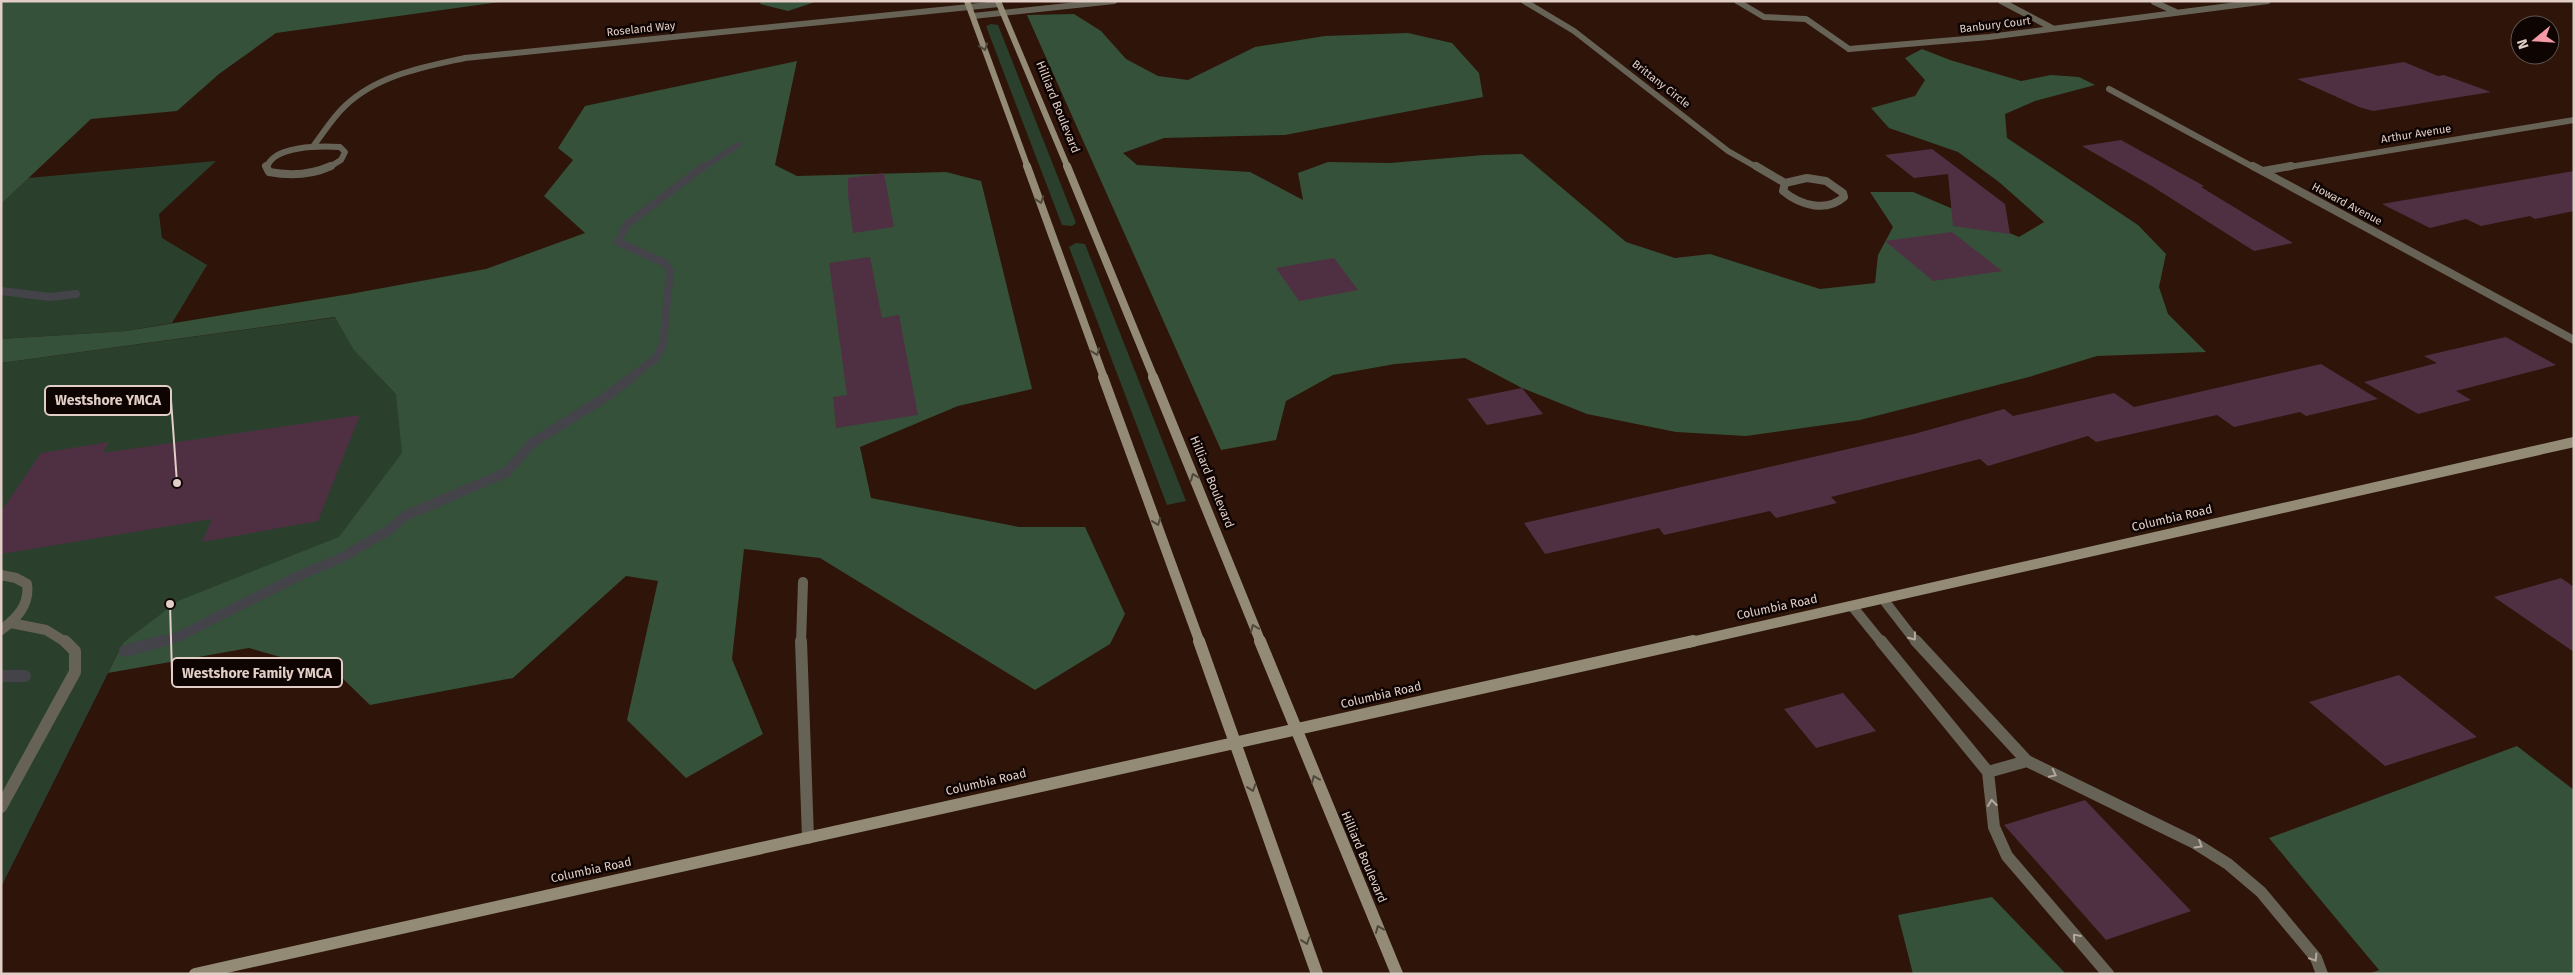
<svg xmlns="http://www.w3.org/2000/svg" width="2575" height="975" viewBox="0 0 2575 975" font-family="'Fira Sans',sans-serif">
	<rect width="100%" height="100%" fill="#2e1409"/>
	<path fill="#2a402d" d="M 991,24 L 998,25 L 1076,223 L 1072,226 L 1062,225 L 986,26 Z
		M 216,161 L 159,214 L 162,238 L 207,265 L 172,323 L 126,331 L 1,339 L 1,204 L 28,178 Z
		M 1076,243 L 1085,244 L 1186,501 L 1167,505 L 1069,247 Z
		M 601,281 L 556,565 L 123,643 L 1,887 L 1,363 Z"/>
	<path fill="#355139" d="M 1,1 L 507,1 L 276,33 L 219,74 L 177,111 L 91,119 L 1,204 Z
		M 761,1 L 818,1 L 788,11 L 760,4 Z
		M 1074,14 L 1101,31 L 1126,59 L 1158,76 L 1188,80 L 1255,47 L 1325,36 L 1408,33 L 1452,43 L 1479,73 L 1483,97 L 1285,135 L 1164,138 L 1123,153 L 1137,165 L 1250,172 L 1303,200 L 1298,173 L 1328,162 L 1390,163 L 1484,155 L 1522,154 L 1626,242 L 1675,258 L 1710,254 L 1820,289 L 1875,283 L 1878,255 L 1893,227 L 1870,192 L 1913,192 L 2019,237 L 2044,222 L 1999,182 L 1958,152 L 1889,128 L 1871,108 L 1915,96 L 1925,80 L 1905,58 L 1922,49 L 1950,60 L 2021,81 L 2051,75 L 2079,77 L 2095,85 L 2035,101 L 2005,114 L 2007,138 L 2138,225 L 2166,254 L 2159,287 L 2168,314 L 2206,352 L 2097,356 L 2029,377 L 1860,420 L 1746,436 L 1676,432 L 1587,414 L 1522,388 L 1465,358 L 1395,364 L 1333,375 L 1286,401 L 1276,440 L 1221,450 L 1027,15 Z
		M 797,61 L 775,165 L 797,176 L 946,172 L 981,181 L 1032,389 L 958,406 L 860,447 L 871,498 L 1019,527 L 1085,527 L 1125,614 L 1110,644 L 1035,690 L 820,558 L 744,549 L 732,659 L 763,734 L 686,778 L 627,720 L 658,581 L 626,576 L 513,678 L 370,705 L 337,673 L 249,648 L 108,673 L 123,643 L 178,601 L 339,537 L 402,453 L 396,394 L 354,350 L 335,317 L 1,363 L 1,339 L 126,331 L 350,294 L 486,269 L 585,233 L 544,196 L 573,160 L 558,148 L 585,106 Z
		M 2517,746 L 2574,790 L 2574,974 L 2368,974 L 2379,970 L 2269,838 Z
		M 1992,897 L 2066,974 L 1913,974 L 1898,915 Z"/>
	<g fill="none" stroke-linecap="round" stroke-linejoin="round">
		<path stroke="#44434a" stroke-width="6" d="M 702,168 L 738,145"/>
		<path stroke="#44434a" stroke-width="8" d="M 1,291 L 50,297 L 76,294
			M 630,378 L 656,358 L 663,344 L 670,271 L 665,263 L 618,242 L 626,225 L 704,166"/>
		<path stroke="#44434a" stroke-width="10" d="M 157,643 L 178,637 L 294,578 L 343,557 L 389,530 L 405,516 L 507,472 L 532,443 L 607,396 L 632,377"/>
		<path stroke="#44434a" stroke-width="12" d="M 125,651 L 162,641
			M 1,676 L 25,676"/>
	</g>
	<path fill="#4f3043" d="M 2404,62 L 2438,76 L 2444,75 L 2491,92 L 2373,111 L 2359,107 L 2297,79 Z
		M 2121,140 L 2204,186 L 2201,187 L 2293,243 L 2254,251 L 2150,185 L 2082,146 Z
		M 1932,149 L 2005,204 L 2010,234 L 1953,226 L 1948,174 L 1914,178 L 1885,155 Z
		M 2574,171 L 2574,211 L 2535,219 L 2530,216 L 2481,226 L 2466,219 L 2430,228 L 2382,204 Z
		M 884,173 L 894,227 L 853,233 L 848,195 L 848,178 Z
		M 1952,232 L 2002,271 L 1933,281 L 1885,241 Z
		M 870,257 L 882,318 L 899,315 L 918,415 L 836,428 L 833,397 L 847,395 L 829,263 Z
		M 1334,258 L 1358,290 L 1299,301 L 1276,268 Z
		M 2506,337 L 2556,365 L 2456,391 L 2471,400 L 2418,414 L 2364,382 L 2437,363 L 2424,356 Z
		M 2321,364 L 2378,399 L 2306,416 L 2300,412 L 2234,427 L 2217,415 L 2096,442 L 2088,436 L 1988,466 L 1980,459 L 1831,497 L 1837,503 L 1776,518 L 1770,511 L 1664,535 L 1659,528 L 1545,554 L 1524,523 L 1914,434 L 2004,409 L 2013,416 L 2114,393 L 2134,407 Z
		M 1522,388 L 1543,414 L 1487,425 L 1467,399 Z
		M 360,415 L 318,521 L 202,542 L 212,519 L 1,554 L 1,512 L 41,453 L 109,442 L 103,453 Z
		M 2561,578 L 2574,587 L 2574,652 L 2494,597 Z
		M 2399,675 L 2477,737 L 2385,766 L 2309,702 Z
		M 1843,693 L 1876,731 L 1816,748 L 1784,709 Z
		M 2085,800 L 2191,911 L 2106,940 L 2004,825 Z"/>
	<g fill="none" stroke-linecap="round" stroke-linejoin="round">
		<path stroke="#676256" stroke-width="6" d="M 1737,1 L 1764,17 L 1806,19 L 1849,49"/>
		<path stroke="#676256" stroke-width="10" d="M 1,575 L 16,578 L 27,584 C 30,605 17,618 1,630
			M 1883,599 L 1917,643
			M 1852,606 L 1882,643
			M 11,623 L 46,630 L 67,643
			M 801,643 L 803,582"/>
		<path stroke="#676256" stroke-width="12" d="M 801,641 L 808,838
			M 1881,641 L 1988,772 L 1994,827 L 2007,856 L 2108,974
			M 1916,641 L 2027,761 L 2193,842 L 2228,864 L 2261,892 L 2316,958 L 2322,974
			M 1988,772 L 2027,761
			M 1,807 L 75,672 L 75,651 L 65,641"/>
		<path stroke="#676256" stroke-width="6" d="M 1524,1 L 1574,31 L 1728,151 L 1758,168
			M 2001,1 L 2052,28
			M 2154,2 L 2176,12
			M 973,16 L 1114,1
			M 1849,49 L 1989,37 L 2268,1
			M 2109,89 L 2255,168
			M 314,145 C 324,132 333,117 345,106 C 377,75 424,67 465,58 L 999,4
			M 267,168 C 272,145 322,146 340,147 L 345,152 L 341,160 L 328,168
			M 2283,168 L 2574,120"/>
		<path stroke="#676256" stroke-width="8" d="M 266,166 L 269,172 C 290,176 311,175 331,166
			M 1756,166 L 1785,183
			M 2253,166 L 2574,340
			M 2263,171 L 2291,166
			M 1807,178 L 1826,181 L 1843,193 L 1844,197 C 1826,213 1800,205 1783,191 L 1785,183 Z"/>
		<path stroke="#938b76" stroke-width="6" d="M 967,1 L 1028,168
			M 998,1 L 1068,168"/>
		<path stroke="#938b76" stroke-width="8" d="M 1027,166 L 1104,378
			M 1067,166 L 1154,378"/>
		<path stroke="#938b76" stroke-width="10" d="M 1103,377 L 1200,643
			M 1153,377 L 1261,643
			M 1687,643 L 2574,442"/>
		<path stroke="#938b76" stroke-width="12" d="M 1199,641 L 1317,974
			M 1260,641 L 1397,974
			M 195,974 L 1693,641"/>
	</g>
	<defs><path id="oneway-chevron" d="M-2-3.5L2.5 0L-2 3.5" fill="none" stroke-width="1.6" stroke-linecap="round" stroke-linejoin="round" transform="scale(1.25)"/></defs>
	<g stroke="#50483c">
		<use href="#oneway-chevron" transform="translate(984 47) rotate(70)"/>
		<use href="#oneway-chevron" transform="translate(1040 200) rotate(70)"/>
		<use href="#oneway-chevron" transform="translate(1096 352) rotate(70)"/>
		<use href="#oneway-chevron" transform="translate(1194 477) rotate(-112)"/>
		<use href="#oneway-chevron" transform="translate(1157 522) rotate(70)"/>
		<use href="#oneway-chevron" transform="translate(1254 628) rotate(-112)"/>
		<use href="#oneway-chevron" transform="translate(1315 779) rotate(-113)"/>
		<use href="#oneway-chevron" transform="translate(1252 788) rotate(71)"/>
		<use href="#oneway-chevron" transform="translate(1379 929) rotate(-113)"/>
		<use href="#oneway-chevron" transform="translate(1306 941) rotate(71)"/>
	</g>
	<g stroke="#b6a89f">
		<use href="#oneway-chevron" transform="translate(1913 637) rotate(52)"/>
		<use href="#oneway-chevron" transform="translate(2053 774) rotate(26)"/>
		<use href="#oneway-chevron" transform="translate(1992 803) rotate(-96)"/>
		<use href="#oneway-chevron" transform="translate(2199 845) rotate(31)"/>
		<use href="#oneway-chevron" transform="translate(2076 937) rotate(-131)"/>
		<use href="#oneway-chevron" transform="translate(2314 958) rotate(58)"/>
	</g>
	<g text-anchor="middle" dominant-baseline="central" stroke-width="5" stroke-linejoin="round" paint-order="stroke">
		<g font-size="11" fill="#e1cec7" stroke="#0e0402">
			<text transform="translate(1995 25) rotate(-7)">Banbury Court</text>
			<text transform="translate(641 29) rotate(-6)">Roseland Way</text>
			<text transform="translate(1661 84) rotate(38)">Brittany Circle</text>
			<text transform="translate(2416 134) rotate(-9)">Arthur Avenue</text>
			<text transform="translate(2347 204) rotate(28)">Howard Avenue</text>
		</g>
		<g font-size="12" fill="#e1cec7" stroke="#0e0402">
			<text transform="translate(1058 107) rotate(68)">Hilliard Boulevard</text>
			<text transform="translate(1212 482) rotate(68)">Hilliard Boulevard</text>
			<text transform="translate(2172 518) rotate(-13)">Columbia Road</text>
			<text transform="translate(1777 607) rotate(-12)">Columbia Road</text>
			<text transform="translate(1381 695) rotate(-13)">Columbia Road</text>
			<text transform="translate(986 782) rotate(-13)">Columbia Road</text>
			<text transform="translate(1364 857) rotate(67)">Hilliard Boulevard</text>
			<text transform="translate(591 870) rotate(-12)">Columbia Road</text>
		</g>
	</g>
	<path fill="none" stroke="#e1cec7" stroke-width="2" d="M177 483L171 400M170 604L172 673"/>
	<g fill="#e1cec7" stroke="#0e0402" stroke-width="2">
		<circle cx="177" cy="483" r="5"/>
		<circle cx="170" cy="604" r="5"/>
	</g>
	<g fill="#0e0402" stroke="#e1cec7" stroke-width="2">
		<rect x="45" y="386" width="126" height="29" rx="5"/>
		<rect x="172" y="658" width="170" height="29" rx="5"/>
	</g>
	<g font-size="14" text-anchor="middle" font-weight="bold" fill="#e1cec7">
		<text x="108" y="405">Westshore YMCA</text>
		<text x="257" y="678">Westshore Family YMCA</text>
	</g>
	<rect width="2575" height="975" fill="none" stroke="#e1cec7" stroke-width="5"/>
	<g transform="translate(2535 40) rotate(252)"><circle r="24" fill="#0e0402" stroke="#625551"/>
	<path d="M0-4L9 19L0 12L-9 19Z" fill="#f49aa7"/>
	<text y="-8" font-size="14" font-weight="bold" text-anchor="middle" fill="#e1cec7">N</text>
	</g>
</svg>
